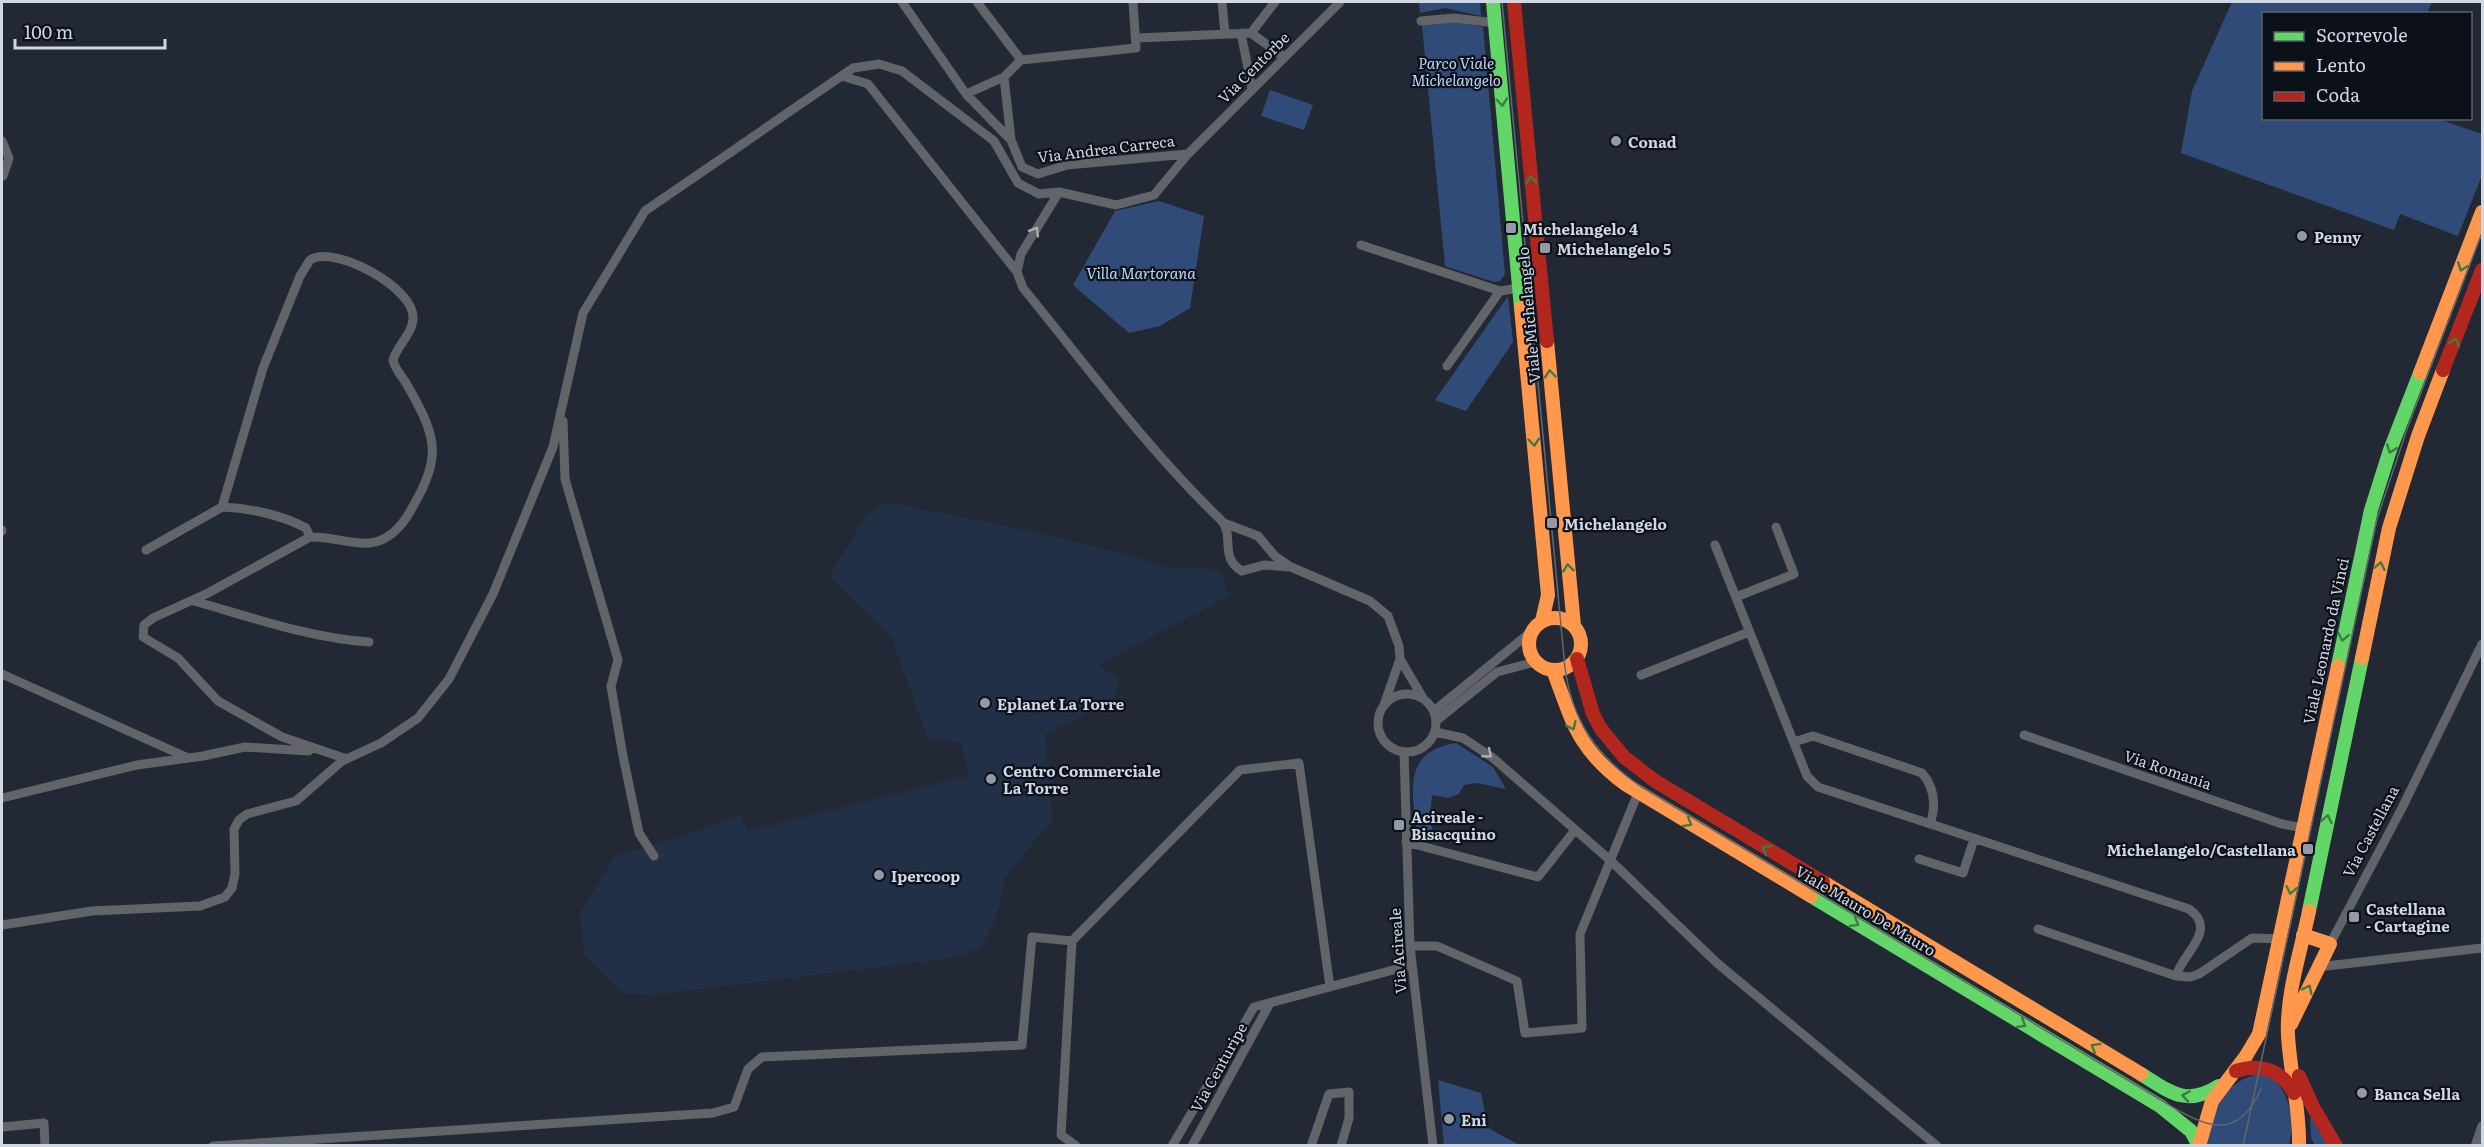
<svg xmlns="http://www.w3.org/2000/svg" width="2484" height="1147" viewBox="0 0 2484 1147" font-family="Literata,serif">
	<rect width="100%" height="100%" fill="#232934"/>
	<path fill="#223047" d="M 886,502 L 1012,527 L 1131,555 L 1162,567 L 1206,568 L 1221,572 L 1229,596 L 1098,665 L 1119,679 L 1113,701 L 1045,734 L 1052,820 L 1005,877 L 997,916 L 981,948 L 951,958 L 669,993 L 625,994 L 584,956 L 580,913 L 615,856 L 674,839 L 740,815 L 748,831 L 968,776 L 962,742 L 928,739 L 891,636 L 829,576 L 868,513 Z"/>
	<path fill="#304b78" d="M 1419,2 L 1480,2 L 1481,16 L 1445,8 L 1420,13 Z
		M 2232,2 L 2432,2 L 2427,13 L 2264,14 L 2264,118 L 2438,119 L 2482,134 L 2482,175 L 2458,236 L 2400,214 L 2394,230 L 2181,153 L 2192,91 Z
		M 1453,21 L 1483,27 L 1505,274 L 1500,281 L 1494,282 L 1445,266 L 1422,25 Z
		M 1270,90 L 1313,105 L 1304,130 L 1261,116 Z
		M 1159,201 L 1204,216 L 1190,308 L 1160,326 L 1129,333 L 1073,285 L 1115,211 Z
		M 1508,296 L 1513,342 L 1466,411 L 1435,400 Z
		M 1456,743 L 1493,767 L 1506,789 L 1477,783 L 1464,785 L 1459,794 L 1448,798 L 1432,795 L 1430,816 L 1433,834 L 1418,841 C 1414,798 1398,752 1456,743 Z
		M 2260,1074 C 2264,1075 2271,1077 2274,1080 C 2291,1094 2294,1126 2289,1145 L 2207,1146 C 2210,1113 2225,1079 2260,1074 Z
		M 1438,1080 L 1481,1093 L 1488,1128 L 1519,1145 L 1444,1145 Z
		M 2310,1117 L 2313,1119 L 2329,1145 L 2315,1145 L 2311,1138 Z"/>
	<g fill="none" stroke-linecap="round" stroke-linejoin="round">
		<path stroke="#62646a" stroke-width="9" d="M 902,2 L 966,94 L 1011,140
			M 977,2 L 1021,60 L 1136,48 L 1133,2
			M 1222,2 L 1225,34
			M 1421,21 L 1454,18 L 1495,23
			M 1241,33 L 1252,89
			M 1251,33 L 1275,2
			M 1138,38 L 1251,33 L 1284,57
			M 842,76 L 868,84 L 1017,272 L 1023,288 C 1086,365 1148,450 1220,519 C 1236,535 1218,557 1242,571 L 1264,565 L 1291,567 L 1370,601 L 1388,616 L 1399,646 L 1400,659 L 1384,705
			M 1004,77 L 1011,140 L 1022,167 L 1038,174 L 1067,165 L 1188,154
			M 966,94 L 1004,77 L 1021,60
			M 2,141 L 9,158 L 3,176
			M 1361,245 L 1500,291 L 1520,288
			M 1017,272 L 1021,254 L 1059,192
			M 1447,366 L 1500,291
			M 563,421 L 565,479 L 618,660 L 611,686 L 623,756 L 639,833 L 654,856
			M 1224,523 L 1258,536 L 1275,556 L 1289,566
			M 2,531 L 2,530
			M 310,537 L 306,528 C 282,515 249,508 222,507 L 263,368 L 300,276 L 310,260 C 334,244 415,288 413,318 C 413,333 397,346 393,360 C 395,369 401,375 406,383 C 437,437 443,455 411,510 C 402,526 389,541 370,543 C 350,545 331,536 310,537 L 208,593 L 153,618 L 144,625 L 143,637 L 178,658 L 218,701 L 282,737 L 347,759
			M 1715,545 L 1807,776 L 1818,787 L 2189,909 C 2219,930 2182,954 2176,976
			M 146,550 L 222,507
			M 1736,597 L 1794,574 L 1776,527
			M 194,601 C 251,617 309,638 369,642
			M 1400,659 L 1423,698
			M 2,674 L 186,757
			M 1641,675 L 1749,632
			M1378 723a29 29 0 1 1 58 0a29 29 0 1 1-58 0Z
			M 1434,711 L 1532,631
			M 1436,721 L 1497,672 L 1535,662
			M 1435,732 L 1463,738 L 1493,758 L 1611,861 L 1717,963 L 1937,1146
			M 2024,735 L 2282,824 L 2304,828
			M 1794,742 L 1813,736 L 1922,773 C 1935,788 1936,806 1930,824
			M 1404,752 L 1410,946 L 1433,1146
			M 2,798 L 137,765 L 203,756 L 245,747 L 309,751
			M 1406,842 L 1538,877 L 1575,830
			M 1919,859 L 1963,873 L 1974,839
			M 2,925 L 92,911 L 200,906 L 225,897 L 232,888 L 235,874 L 234,829 L 239,820 L 247,814 L 296,801 L 342,761 L 381,743 L 418,718 L 449,679 L 493,594 L 553,447 L 583,313 L 645,211 L 853,68 L 879,64 L 902,71 L 994,141 L 1018,183 L 1039,194 L 1059,192 L 1116,205 L 1154,195 L 1188,154 L 1340,2
			M 2038,929 L 2176,976 L 2190,977 L 2199,974 L 2252,938 L 2281,939
			M 1072,941 L 1240,770 L 1299,763 L 1330,987
			M 2330,944 L 2402,808 L 2482,644
			M 1410,946 L 1437,946 L 1517,981 L 1525,1033 L 1582,1028 L 1580,934 L 1638,793
			M 2318,967 L 2482,948
			M 2,1127 L 44,1123 L 45,1146
			M 213,1146 L 713,1113 L 734,1107 L 748,1069 L 762,1057 L 1022,1045 L 1032,937 L 1072,941 L 1061,1135 L 1076,1146
			M 1172,1146 L 1254,1007 L 1412,965
			M 1192,1146 L 1270,1003
			M 1311,1146 L 1329,1094 L 1349,1092 L 1349,1118 L 1341,1146
			M 2475,1146 L 2482,1126"/>
		<path stroke="#63d668" stroke-width="14" d="M 1493,2 L 1521,308
			M 2338,666 L 2371,510 L 2390,450 L 2420,373
			M 1811,896 L 2160,1106 L 2191,1131 L 2199,1146
			M 2309,911 L 2362,658
			M 2141,1074 C 2170,1092 2186,1107 2219,1086"/>
		<path stroke="#ff974d" stroke-width="14" d="M 1521,308 L 1548,595 L 1542,621
			M 1547,341 L 1574,626
			M 2420,373 L 2482,212
			M1529 644a26 26 0 1 1 52 0a26 26 0 1 1-52 0Z
			M 2362,658 L 2389,528 L 2418,436 L 2443,370
			M 1553,670 C 1573,723 1577,748 1625,784 L 1811,896
			M 1823,882 L 2141,1074
			M 2291,1024 L 2330,944 L 2303,935
			M 2199,1146 L 2212,1101 L 2246,1056 L 2259,1034 L 2338,666
			M 2299,1146 C 2300,1108 2290,1073 2288,1035 C 2286,994 2301,951 2309,911"/>
		<path stroke="#b3261e" stroke-width="14" d="M 1514,2 L 1547,341
			M 2443,370 L 2482,270
			M 1577,659 L 1593,714 L 1601,729 L 1624,757 L 1655,781 L 1823,882
			M 2236,1071 C 2261,1063 2281,1070 2294,1093
			M 2299,1076 L 2313,1107 L 2336,1146"/>
		<path stroke="#64666c" stroke-width="1.5" d="M 1502,2 L 1565,668 C 1572,721 1597,756 1640,786 L 2156,1097 C 2200,1124 2235,1147 2261,1089
			M 2243,1146 L 2377,519 L 2407,429 L 2482,233"/>
	</g>
	<defs><path id="oneway-chevron" d="M-2-3.5L2.5 0L-2 3.5" fill="none" stroke-width="1.6" stroke-linecap="round" stroke-linejoin="round" transform="scale(1.5)"/></defs>
	<g stroke="#3c7d44">
		<use href="#oneway-chevron" transform="translate(1502 102) rotate(85)"/>
		<use href="#oneway-chevron" transform="translate(1531 180) rotate(-96)"/>
		<use href="#oneway-chevron" transform="translate(2462 267) rotate(111)"/>
		<use href="#oneway-chevron" transform="translate(2455 342) rotate(-69)"/>
		<use href="#oneway-chevron" transform="translate(1550 374) rotate(-95)"/>
		<use href="#oneway-chevron" transform="translate(1534 442) rotate(85)"/>
		<use href="#oneway-chevron" transform="translate(2391 449) rotate(110)"/>
		<use href="#oneway-chevron" transform="translate(2380 566) rotate(-78)"/>
		<use href="#oneway-chevron" transform="translate(1568 568) rotate(-96)"/>
		<use href="#oneway-chevron" transform="translate(2343 637) rotate(101)"/>
		<use href="#oneway-chevron" transform="translate(1572 726) rotate(64)"/>
		<use href="#oneway-chevron" transform="translate(2327 819) rotate(-78)"/>
		<use href="#oneway-chevron" transform="translate(1688 823) rotate(31)"/>
		<use href="#oneway-chevron" transform="translate(1766 849) rotate(-149)"/>
		<use href="#oneway-chevron" transform="translate(2291 890) rotate(102)"/>
		<use href="#oneway-chevron" transform="translate(1855 923) rotate(31)"/>
		<use href="#oneway-chevron" transform="translate(2308 989) rotate(-64)"/>
		<use href="#oneway-chevron" transform="translate(2022 1024) rotate(31)"/>
		<use href="#oneway-chevron" transform="translate(2095 1047) rotate(-149)"/>
		<use href="#oneway-chevron" transform="translate(2186 1096) rotate(-171)"/>
	</g>
	<g stroke="#a9afb9">
		<use href="#oneway-chevron" transform="translate(1035 231) rotate(-59)"/>
		<use href="#oneway-chevron" transform="translate(1488 754) rotate(39)"/>
	</g>
	<g fill="#939aa6" stroke="#0c1119" stroke-width="2">
		<circle cx="1616" cy="141" r="6"/>
		<rect x="1505" y="222" width="12" height="12" rx="3"/>
		<circle cx="2302" cy="236" r="6"/>
		<rect x="1539" y="242" width="12" height="12" rx="3"/>
		<rect x="1546" y="517" width="12" height="12" rx="3"/>
		<circle cx="985" cy="703" r="6"/>
		<circle cx="991" cy="779" r="6"/>
		<rect x="1393" y="819" width="12" height="12" rx="3"/>
		<rect x="2302" y="843" width="12" height="12" rx="3"/>
		<circle cx="879" cy="875" r="6"/>
		<rect x="2348" y="911" width="12" height="12" rx="3"/>
		<circle cx="2362" cy="1093" r="6"/>
		<circle cx="1449" cy="1119" r="6"/>
	</g>
	<g text-anchor="middle" dominant-baseline="central" stroke-width="4.5" stroke-linejoin="round" paint-order="stroke">
		<g font-size="15" font-style="italic" fill="#bfd5fa" stroke="#0c1119">
			<text x="1456" y="62">Parco Viale<tspan x="1456" dy="17">Michelangelo</tspan></text>
			<text x="1141" y="272">Villa Martorana</text>
		</g>
		<g font-size="15" fill="#cfd7e4" stroke="#0c1119">
			<text transform="translate(1253 67) rotate(-45)">Via Centorbe</text>
			<text transform="translate(1106 148) rotate(-7)">Via Andrea Carreca</text>
			<text transform="translate(1528 315) rotate(-95)">Viale Michelangelo</text>
			<text transform="translate(2325 641) rotate(-78)">Viale Leonardo da Vinci</text>
			<text transform="translate(2168 769) rotate(19)">Via Romania</text>
			<text transform="translate(2370 831) rotate(-62)">Via Castellana</text>
			<text transform="translate(1866 910) rotate(31)">Viale Mauro De Mauro</text>
			<text transform="translate(1397 951) rotate(-94)">Via Acireale</text>
			<text transform="translate(1218 1067) rotate(-61)">Via Centuripe</text>
		</g>
		<g font-size="15" font-weight="bold" fill="#cfd7e4" stroke="#0c1119" text-anchor="start">
			<text x="1628" y="141">Conad</text>
			<text x="1523" y="228">Michelangelo 4</text>
			<text x="2314" y="236">Penny</text>
			<text x="1557" y="248">Michelangelo 5</text>
			<text x="1564" y="523">Michelangelo</text>
			<text x="997" y="703">Eplanet La Torre</text>
			<text x="1003" y="770">Centro Commerciale<tspan x="1003" dy="17">La Torre</tspan></text>
			<text x="1411" y="816">Acireale -<tspan x="1411" dy="17">Bisacquino</tspan></text>
			<text x="2296" y="849" text-anchor="end">Michelangelo/Castellana</text>
			<text x="891" y="875">Ipercoop</text>
			<text x="2366" y="908">Castellana<tspan x="2366" dy="17">- Cartagine</tspan></text>
			<text x="2374" y="1093">Banca Sella</text>
			<text x="1461" y="1119">Eni</text>
		</g>
	</g>
	<rect width="2484" height="1147" fill="none" stroke="#cfd7e4" stroke-width="6"/>
	<rect x="2262" y="12" width="210" height="108" fill="#0c1119" stroke="#5a606a" stroke-width="1.5"/>
	<rect x="2274" y="32" width="30" height="9" fill="#63d668" stroke="#5a606a" stroke-width="1.5"/>
	<text x="2316" y="42" font-size="18" fill="#cfd7e4">Scorrevole</text>
	<rect x="2274" y="62" width="30" height="9" fill="#ff974d" stroke="#5a606a" stroke-width="1.5"/>
	<text x="2316" y="72" font-size="18" fill="#cfd7e4">Lento</text>
	<rect x="2274" y="92" width="30" height="9" fill="#b3261e" stroke="#5a606a" stroke-width="1.5"/>
	<text x="2316" y="102" font-size="18" fill="#cfd7e4">Coda</text>
	<path d="M15 39v9h150v-9" fill="none" stroke="#cfd7e4" stroke-width="3"/>
	<text x="24" y="39" font-size="18" fill="#cfd7e4" stroke="#0c1119" stroke-width="4.5" paint-order="stroke">100 m</text>
</svg>
